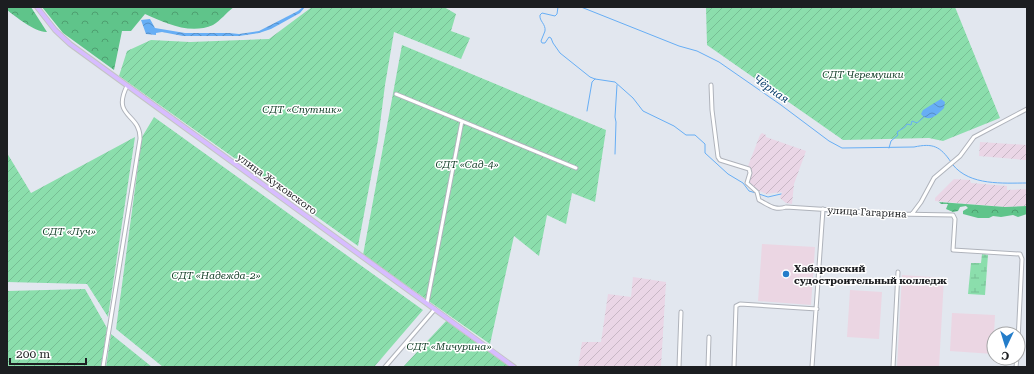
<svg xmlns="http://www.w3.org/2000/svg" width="1034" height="374" viewBox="0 0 1034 374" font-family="'Roboto Serif',serif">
	<defs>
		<pattern id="industrial-furrows" width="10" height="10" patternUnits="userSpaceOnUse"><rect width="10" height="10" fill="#ead6e6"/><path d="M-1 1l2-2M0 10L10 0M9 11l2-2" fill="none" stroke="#c8b7c5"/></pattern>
		<pattern id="forest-crowns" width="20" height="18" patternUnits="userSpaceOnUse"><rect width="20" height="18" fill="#5fc48a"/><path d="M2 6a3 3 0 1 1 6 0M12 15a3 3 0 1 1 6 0" fill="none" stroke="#4e9f70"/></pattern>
		<pattern id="wetland-marsh" width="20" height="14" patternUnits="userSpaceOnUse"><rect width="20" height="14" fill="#8bdeac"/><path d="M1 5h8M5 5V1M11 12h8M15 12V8" fill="none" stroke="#77be94"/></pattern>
		<pattern id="garden-furrows" width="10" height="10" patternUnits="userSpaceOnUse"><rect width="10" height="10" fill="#8bdeac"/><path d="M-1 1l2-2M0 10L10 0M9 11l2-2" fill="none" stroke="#77be94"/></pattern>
		<pattern id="water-waves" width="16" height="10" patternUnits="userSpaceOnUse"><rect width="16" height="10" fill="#67aef5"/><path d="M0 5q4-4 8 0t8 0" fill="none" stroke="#548dc6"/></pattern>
	</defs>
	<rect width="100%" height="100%" fill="#e2e7ef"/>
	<path fill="url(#industrial-furrows)" d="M 762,133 L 766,135 L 766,137 L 806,151 L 794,184 L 792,204 L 786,203 L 780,198 L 782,192 L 766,194 L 748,186 L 750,172 L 748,166 L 760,135 Z
		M 980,142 L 1027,145 L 1027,165 L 1026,160 L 979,156 Z
		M 954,179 L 970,180 L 971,183 L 1007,186 L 1007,190 L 1027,189 L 1027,206 L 1005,207 L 935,201 L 935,198 Z
		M 633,277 L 666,282 L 661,367 L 578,367 L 582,342 L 601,342 L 608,294 L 631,297 Z"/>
	<path fill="#ebd6e3" d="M 762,244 L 815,247 L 811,305 L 758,301 Z
		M 902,275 L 944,278 L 939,367 L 897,367 Z
		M 850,290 L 882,292 L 879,339 L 847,337 Z
		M 952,313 L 995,315 L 993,354 L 950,351 Z"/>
	<path fill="url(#forest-crowns)" d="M 7,7 L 31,7 L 47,32 C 36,33 16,17 7,10 Z
		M 42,7 L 234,7 C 227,12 220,21 213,25 C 190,35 165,23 145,14 L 131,31 L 122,31 L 114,70 L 63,33 Z
		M 939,202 L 1005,207 L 1027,206 L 1027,214 L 1018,217 L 1013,215 L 1001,217 L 993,216 L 989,218 L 978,218 L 963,214 L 963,211 L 968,208 L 966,206 L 960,207 L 958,211 L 953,212 L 946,209 L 948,204 L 941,204 Z"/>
	<path fill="url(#wetland-marsh)" d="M 982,254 L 988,255 L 985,295 L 968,294 L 971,263 L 981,263 Z"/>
	<path fill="url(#garden-furrows)" d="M 312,7 L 444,7 L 456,14 L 451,31 L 470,38 L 461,59 L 394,32 L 385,85 L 378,140 L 358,246 L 119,76 L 127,51 L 151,40 L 190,42 L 269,39 Z
		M 706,7 L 955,7 L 1000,118 L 943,141 L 929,138 L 843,140 L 707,45 Z
		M 402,45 L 606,130 L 595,202 L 572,193 L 566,224 L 547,215 L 539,256 L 514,236 L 490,344 L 363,255 Z
		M 154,117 L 423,310 L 374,367 L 163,367 L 116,329 L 142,137 Z
		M 135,137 L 108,317 L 87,284 L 7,282 L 7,153 L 31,193 Z
		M 85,289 L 107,328 L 101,367 L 7,367 L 7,291 Z
		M 447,320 L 513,367 L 403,367 Z
		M 111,334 L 152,367 L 106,367 Z"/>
	<path fill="url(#water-waves)" d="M 303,7 L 305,7 L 300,13 L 271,29 L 259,33 L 239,36 L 183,36 L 162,32 L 156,33 L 156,35 L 146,34 L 141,20 L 150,19 L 155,28 L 185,33 L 229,33 L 239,34 L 259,31 L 298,11 Z
		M 941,99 L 945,102 L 944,108 C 938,114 929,124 921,114 L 923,110 Z"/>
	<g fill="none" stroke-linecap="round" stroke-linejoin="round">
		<path stroke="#67aef5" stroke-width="1" d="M 558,7 L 557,14 L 555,16 L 542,13 L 540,15 C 539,21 546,24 545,31 C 544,34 542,38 541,41 L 542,43 L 545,43 L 549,37 L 551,38 L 553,43 L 560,53 L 590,77 L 595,79 L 615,82 L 633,98 L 643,111 L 674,126 L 686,135 L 695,135 L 705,144 L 705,153 L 728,174 L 743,183 L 749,191 L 756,193
			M 581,7 L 679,46 L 697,51 L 719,62 L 781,105 L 829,141 L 842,148 L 914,147 C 933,143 940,146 951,162
			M 587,111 L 592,82 L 595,79
			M 889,148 L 891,141 L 898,135 L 897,132 L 905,127 L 907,124 L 911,125 L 912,121 L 917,123 L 924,117
			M 615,154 L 616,122 L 615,117 L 617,85
			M 953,165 C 970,186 1003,183 1027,183
			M 759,194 L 768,197 L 781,194"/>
		<defs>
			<path id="minor" d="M 711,85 L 712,110 L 718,157 L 720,160 L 749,169 L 750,173 L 747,183 L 757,192 L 759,200 C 769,205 775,211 786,207 L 896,214 L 953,215 L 955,219 L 953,250 L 1020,254 L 1022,259 L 1018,341
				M 396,94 L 576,168
				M 912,214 L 921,202 L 934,178 L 960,156 L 974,137 L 1027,109
				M 427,303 L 462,121
				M 103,367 L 140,139 C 141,113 111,118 127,86
				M 385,367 L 435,309
				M 679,367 L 681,312
				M 708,367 L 709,337
				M 734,367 L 736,306 L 740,304 L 817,309
				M 812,367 L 823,209
				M 893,367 L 898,272
				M 1016,367 L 1017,358"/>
			<path id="major" d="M 37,7 L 55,30 L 70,44 L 514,367"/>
		</defs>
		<use href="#minor" stroke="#afb3bb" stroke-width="5"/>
		<use href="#major" stroke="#c4c4c5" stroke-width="6"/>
		<use href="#minor" stroke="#fff" stroke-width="3"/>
		<use href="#major" stroke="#d7bcff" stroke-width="4"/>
	</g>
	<circle fill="#247dca" stroke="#fff" stroke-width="1.5" cx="786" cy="274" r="4"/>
	<g text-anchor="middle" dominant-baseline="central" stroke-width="3" stroke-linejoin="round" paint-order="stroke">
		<g font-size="10" font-style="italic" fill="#0e3a23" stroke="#fff">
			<text x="863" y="74">СДТ Черемушки</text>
			<text x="302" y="109">СДТ «Спутник»</text>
			<text x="467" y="164">СДТ «Сад-4»</text>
			<text x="69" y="231">СДТ «Луч»</text>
			<text x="216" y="275">СДТ «Надежда-2»</text>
			<text x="449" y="346">СДТ «Мичурина»</text>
		</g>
		<g font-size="10" fill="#1c1e21" stroke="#fff">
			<text transform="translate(277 184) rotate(36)">улица Жуковского</text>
			<text transform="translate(867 212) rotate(3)">улица Гагарина</text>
		</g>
		<g font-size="10" font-weight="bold" fill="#1c1e21" stroke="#fff" text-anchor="start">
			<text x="794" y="268">Хабаровский<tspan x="794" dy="12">судостроительный колледж</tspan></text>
		</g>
		<g font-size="11" font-style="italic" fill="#0c406e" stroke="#fff">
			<text transform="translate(771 89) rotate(35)">Чёрная</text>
		</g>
	</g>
	<rect width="1034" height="374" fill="none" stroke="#1c1e21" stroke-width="16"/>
	<g transform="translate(1006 346) rotate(184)"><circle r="19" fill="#ffffff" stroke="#a4a5a6"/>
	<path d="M0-3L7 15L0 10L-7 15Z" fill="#247dca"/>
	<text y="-6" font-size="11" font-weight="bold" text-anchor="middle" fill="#1c1e21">С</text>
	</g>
	<path d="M10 358v6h76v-6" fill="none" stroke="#1c1e21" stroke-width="2"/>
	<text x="16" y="358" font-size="12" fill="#1c1e21" stroke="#ffffff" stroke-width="3" paint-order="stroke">200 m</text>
</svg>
